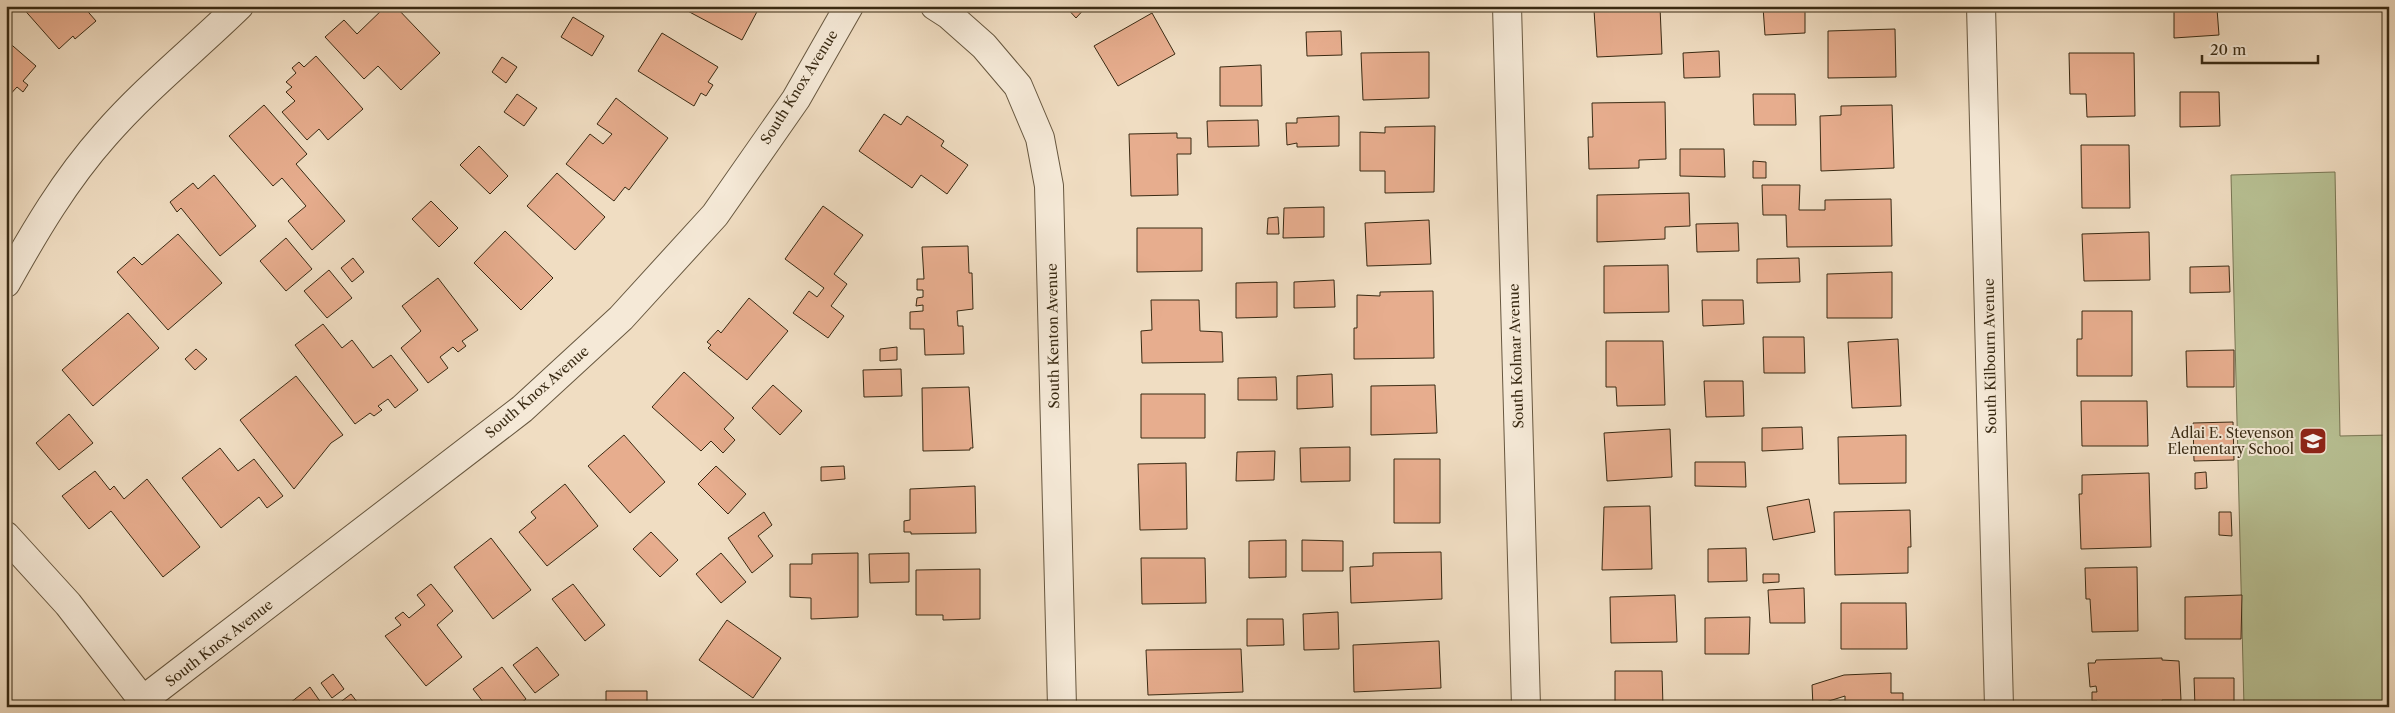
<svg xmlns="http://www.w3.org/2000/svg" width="2395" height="713" viewBox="0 0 2395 713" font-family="'Libre Caslon Text',serif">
	<rect width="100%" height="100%" fill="#f0ddc2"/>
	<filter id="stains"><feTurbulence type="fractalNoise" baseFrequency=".004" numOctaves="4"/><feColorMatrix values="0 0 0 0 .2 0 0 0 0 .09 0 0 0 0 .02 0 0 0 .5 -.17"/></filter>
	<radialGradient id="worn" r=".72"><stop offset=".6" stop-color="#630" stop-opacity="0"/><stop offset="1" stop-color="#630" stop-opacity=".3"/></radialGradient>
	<path fill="#b8c194" stroke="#787654" d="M 2335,172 L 2340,436 L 2389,435 L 2389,707 L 2244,707 L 2231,175 Z"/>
	<path fill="#e7ad8e" stroke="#392a13" d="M 21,6 L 83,6 L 96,21 L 75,39 L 73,36 L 59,49 Z
		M 386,6 L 395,6 L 440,53 L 401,90 L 378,66 L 364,79 L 325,37 L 344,20 L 357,34 Z
		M 682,6 L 760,6 L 742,40 L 682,8 Z
		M 1065,6 L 1087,6 L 1076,18 Z
		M 1353,6 L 1421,6 L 1421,7 L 1353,8 Z
		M 1805,6 L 1805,33 L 1765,35 L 1763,7 Z
		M 2071,6 L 2153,6 L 2071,9 Z
		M 1660,7 L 1662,54 L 1597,57 L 1594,10 Z
		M 2217,9 L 2219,35 L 2174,38 L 2174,11 Z
		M 1152,13 L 1175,54 L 1118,86 L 1094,46 Z
		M 573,17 L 604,36 L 592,56 L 561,37 Z
		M 1895,29 L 1896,77 L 1828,78 L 1828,31 Z
		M 1341,31 L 1342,55 L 1307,56 L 1306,32 Z
		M 662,33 L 718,67 L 708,82 L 713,85 L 706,96 L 701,93 L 694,106 L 638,71 Z
		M 6,40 L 36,66 L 23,81 L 28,85 L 23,92 L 17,87 L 6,99 Z
		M 1719,51 L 1720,77 L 1684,78 L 1683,53 Z
		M 1429,52 L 1429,98 L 1363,100 L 1361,53 Z
		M 2069,53 L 2134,53 L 2135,116 L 2087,117 L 2086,94 L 2070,94 Z
		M 316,56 L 363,109 L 328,140 L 319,129 L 307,140 L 282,112 L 295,101 L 286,92 L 292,87 L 286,82 L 296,73 L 292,68 L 299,62 L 304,67 Z
		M 502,57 L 517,67 L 506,83 L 492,72 Z
		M 1261,65 L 1262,106 L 1220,106 L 1220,67 Z
		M 2180,92 L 2219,92 L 2220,126 L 2180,127 Z
		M 517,94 L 537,108 L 524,126 L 504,112 Z
		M 1753,94 L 1795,94 L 1796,125 L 1754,125 Z
		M 616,98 L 668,138 L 629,190 L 625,187 L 614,201 L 566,164 L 590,134 L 603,144 L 612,134 L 597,124 Z
		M 1665,102 L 1666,159 L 1639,160 L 1639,168 L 1589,169 L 1588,137 L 1593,137 L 1592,103 Z
		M 264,105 L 307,154 L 296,164 L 345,221 L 312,250 L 288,221 L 306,206 L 282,178 L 273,186 L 229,136 Z
		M 1892,105 L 1894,168 L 1821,171 L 1820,116 L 1841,115 L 1841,106 Z
		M 884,114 L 901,125 L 907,116 L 944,141 L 941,146 L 968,165 L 947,194 L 921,175 L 912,188 L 859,151 Z
		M 1339,116 L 1339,146 L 1297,147 L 1297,143 L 1287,145 L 1286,123 L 1297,123 L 1297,118 Z
		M 1258,120 L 1259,146 L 1208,147 L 1207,121 Z
		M 1435,126 L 1434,192 L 1385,193 L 1385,171 L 1360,171 L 1360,132 L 1385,133 L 1385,127 Z
		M 1177,133 L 1177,138 L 1191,138 L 1191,154 L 1177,154 L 1178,195 L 1131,196 L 1129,134 Z
		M 2081,145 L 2129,145 L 2130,208 L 2082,208 Z
		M 479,146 L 508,176 L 490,194 L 460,165 Z
		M 1680,149 L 1724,149 L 1725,177 L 1680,176 Z
		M 1753,161 L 1766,162 L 1766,178 L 1753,178 Z
		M 557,173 L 605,217 L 575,250 L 527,206 Z
		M 214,175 L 256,226 L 220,256 L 181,208 L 177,212 L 170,202 L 193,183 L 198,189 Z
		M 1762,185 L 1800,185 L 1799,210 L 1825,210 L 1825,200 L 1891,199 L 1892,246 L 1787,247 L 1786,215 L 1763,215 Z
		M 1689,193 L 1690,226 L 1665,227 L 1665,239 L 1597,242 L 1597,195 Z
		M 431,201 L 458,228 L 439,247 L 412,219 Z
		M 823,206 L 863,235 L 834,274 L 847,284 L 831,306 L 844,316 L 828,338 L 793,313 L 809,291 L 817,297 L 824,288 L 785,259 Z
		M 1324,207 L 1324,237 L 1283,238 L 1284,208 Z
		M 1278,217 L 1279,234 L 1267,234 L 1268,218 Z
		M 1429,220 L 1431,264 L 1367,266 L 1365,223 Z
		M 1738,223 L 1739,251 L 1697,252 L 1696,224 Z
		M 1137,228 L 1202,228 L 1202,271 L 1137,272 Z
		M 505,231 L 553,278 L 521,310 L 474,263 Z
		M 2149,232 L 2150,280 L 2084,281 L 2082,234 Z
		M 178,234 L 222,283 L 168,330 L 117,272 L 134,257 L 142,265 Z
		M 286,238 L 312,269 L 286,291 L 260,261 Z
		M 968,246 L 969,273 L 972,273 L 973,309 L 957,311 L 958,326 L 963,326 L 964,354 L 925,355 L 924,329 L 910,329 L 910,312 L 923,311 L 923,305 L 916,306 L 917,298 L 923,297 L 923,290 L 917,290 L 917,279 L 924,279 L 922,247 Z
		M 353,258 L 364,272 L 352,282 L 341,268 Z
		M 1799,258 L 1800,282 L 1757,283 L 1757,259 Z
		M 1668,265 L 1669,312 L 1604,313 L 1604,266 Z
		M 2229,266 L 2230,292 L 2190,293 L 2190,267 Z
		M 329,270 L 352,298 L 327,318 L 304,291 Z
		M 1892,272 L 1892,318 L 1827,318 L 1827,274 Z
		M 438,278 L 478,330 L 462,341 L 466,346 L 458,352 L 453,347 L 440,357 L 448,368 L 428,383 L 401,348 L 421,331 L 402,306 Z
		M 1334,280 L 1335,307 L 1294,308 L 1294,282 Z
		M 1277,282 L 1277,317 L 1236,318 L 1236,283 Z
		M 1433,291 L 1434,358 L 1354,359 L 1354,328 L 1357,328 L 1357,295 L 1380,296 L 1380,292 Z
		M 749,298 L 788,331 L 747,380 L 708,348 L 711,345 L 707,342 L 718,330 L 721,333 Z
		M 1151,300 L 1199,300 L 1200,331 L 1222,332 L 1223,362 L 1142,363 L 1141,331 L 1152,330 Z
		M 1702,300 L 1743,300 L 1744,324 L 1703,326 Z
		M 2082,311 L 2132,311 L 2132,376 L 2077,376 L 2077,339 L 2082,339 Z
		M 128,313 L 159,348 L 93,406 L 62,370 Z
		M 323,324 L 342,348 L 352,340 L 373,368 L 391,355 L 418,390 L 395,408 L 388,399 L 378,406 L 382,410 L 374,416 L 370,413 L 355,424 L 295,345 Z
		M 1763,337 L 1804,337 L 1805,373 L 1764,373 Z
		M 1898,339 L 1901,406 L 1852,408 L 1848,342 Z
		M 1606,341 L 1663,341 L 1665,405 L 1617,406 L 1616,387 L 1606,387 Z
		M 897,347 L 897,360 L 880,361 L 880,349 Z
		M 196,349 L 207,359 L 195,370 L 185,359 Z
		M 2234,350 L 2234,387 L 2187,387 L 2186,351 Z
		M 901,369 L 902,396 L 864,397 L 863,370 Z
		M 684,372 L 734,418 L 724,429 L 735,440 L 723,453 L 711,441 L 701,451 L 652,407 Z
		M 1332,374 L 1333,407 L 1297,409 L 1297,376 Z
		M 296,376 L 343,435 L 331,443 L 294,489 L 240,420 Z
		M 1276,377 L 1277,400 L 1238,400 L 1238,378 Z
		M 1704,381 L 1743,381 L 1744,416 L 1706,417 Z
		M 773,385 L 802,411 L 780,435 L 752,408 Z
		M 1435,385 L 1437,433 L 1371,435 L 1371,386 Z
		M 969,387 L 973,448 L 970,448 L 970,450 L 923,451 L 922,388 Z
		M 1141,394 L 1205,394 L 1205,438 L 1141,438 Z
		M 2081,401 L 2147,401 L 2148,446 L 2082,446 Z
		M 69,414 L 93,443 L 59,470 L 36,443 Z
		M 2233,422 L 2234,460 L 2194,461 L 2193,423 Z
		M 1802,427 L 1803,449 L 1762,451 L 1762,428 Z
		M 1670,429 L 1672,477 L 1607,481 L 1604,433 Z
		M 624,435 L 665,482 L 630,513 L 588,466 Z
		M 1906,435 L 1906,483 L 1839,484 L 1838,437 Z
		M 1350,447 L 1350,481 L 1301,482 L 1300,448 Z
		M 220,448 L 238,471 L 254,459 L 283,496 L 267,508 L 259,497 L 221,528 L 182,478 Z
		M 1275,451 L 1274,480 L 1236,481 L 1237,452 Z
		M 1394,459 L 1440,459 L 1440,523 L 1394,523 Z
		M 1695,462 L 1745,462 L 1746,487 L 1695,486 Z
		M 1186,463 L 1187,529 L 1140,530 L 1138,464 Z
		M 716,466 L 746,494 L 728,514 L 698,484 Z
		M 844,466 L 845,479 L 821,481 L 821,467 Z
		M 95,471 L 110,490 L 114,486 L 124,499 L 147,479 L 200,547 L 163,577 L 111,511 L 89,529 L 62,496 Z
		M 2206,472 L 2207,488 L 2195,489 L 2195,473 Z
		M 2149,473 L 2151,547 L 2081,549 L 2079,494 L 2082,494 L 2082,475 Z
		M 565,484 L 598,526 L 547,566 L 519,532 L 536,518 L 531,512 Z
		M 975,486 L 976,533 L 911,534 L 911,532 L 904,532 L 904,521 L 910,520 L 910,489 Z
		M 1809,499 L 1815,532 L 1773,540 L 1767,507 Z
		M 1650,506 L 1652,569 L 1602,570 L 1604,507 Z
		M 1910,510 L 1911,547 L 1908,547 L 1908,573 L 1835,575 L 1834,512 Z
		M 764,512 L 772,525 L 758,536 L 773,556 L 752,573 L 728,538 Z
		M 2219,512 L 2231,512 L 2232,536 L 2219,535 Z
		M 651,532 L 678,560 L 660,577 L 633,549 Z
		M 491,538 L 531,590 L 493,619 L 454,567 Z
		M 1286,540 L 1286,577 L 1249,578 L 1249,541 Z
		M 1302,540 L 1343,541 L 1343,571 L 1302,571 Z
		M 1746,548 L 1747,581 L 1708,582 L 1708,549 Z
		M 1441,552 L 1442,599 L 1351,603 L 1350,567 L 1373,566 L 1373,553 Z
		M 721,553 L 746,582 L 721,603 L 696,574 Z
		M 858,553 L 858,617 L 811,619 L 811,598 L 790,597 L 790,564 L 812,564 L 812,554 Z
		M 909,553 L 909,582 L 870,583 L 869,554 Z
		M 1141,558 L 1205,558 L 1206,603 L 1142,604 Z
		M 2137,567 L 2138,631 L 2092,632 L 2090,599 L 2086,599 L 2085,568 Z
		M 980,569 L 980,619 L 943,620 L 943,615 L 916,615 L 916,570 Z
		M 1763,574 L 1779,574 L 1779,582 L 1763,583 Z
		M 431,584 L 453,611 L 437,625 L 462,657 L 426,686 L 385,636 L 401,625 L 395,618 L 403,612 L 409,618 L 425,605 L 417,595 Z
		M 573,584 L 605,625 L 585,641 L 552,599 Z
		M 1804,588 L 1805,623 L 1770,623 L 1768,590 Z
		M 1675,595 L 1677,642 L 1611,643 L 1610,597 Z
		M 2242,595 L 2241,639 L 2185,639 L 2185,597 Z
		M 1841,603 L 1906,603 L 1907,649 L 1841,649 Z
		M 1338,612 L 1339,649 L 1304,650 L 1303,614 Z
		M 1750,617 L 1749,654 L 1705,654 L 1705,618 Z
		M 1247,619 L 1283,619 L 1284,645 L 1247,646 Z
		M 727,620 L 781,658 L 753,698 L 699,660 Z
		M 1439,641 L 1441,688 L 1354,692 L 1353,645 Z
		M 537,647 L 559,675 L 535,693 L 513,665 Z
		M 1241,649 L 1243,692 L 1148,695 L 1146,650 Z
		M 2162,658 L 2162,660 L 2179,661 L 2181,700 L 2162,700 L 2162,704 L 2097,706 L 2097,701 L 2092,701 L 2092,692 L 2097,692 L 2096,686 L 2090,687 L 2088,663 L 2095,663 L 2096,660 Z
		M 502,667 L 526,699 L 516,707 L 487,707 L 473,689 Z
		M 1615,671 L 1662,671 L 1663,707 L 1610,707 L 1610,704 L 1615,704 Z
		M 1891,673 L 1891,693 L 1903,693 L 1903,707 L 1845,707 L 1845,696 L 1813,706 L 1812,685 L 1844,675 Z
		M 333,674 L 344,689 L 332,698 L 321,683 Z
		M 2194,678 L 2234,678 L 2234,707 L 2195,707 Z
		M 310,687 L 324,707 L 285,707 Z
		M 606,691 L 647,691 L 647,707 L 606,707 Z
		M 351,694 L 361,707 L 334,707 Z
		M 1314,702 L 1353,703 L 1353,707 L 1314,707 Z"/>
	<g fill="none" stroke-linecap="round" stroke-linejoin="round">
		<defs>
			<path id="minor" d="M 935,6 L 949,15 L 984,46 L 1018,86 L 1040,138 L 1049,186 L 1062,707
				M 1507,6 L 1526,707
				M 1981,6 L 1999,707
				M 6,283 C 35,231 65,180 105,135 C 146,88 195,49 239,6
				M 6,536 L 68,604 L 148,707
				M 143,700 L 522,409 L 621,318 L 715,215 L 796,99 L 849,6"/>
		</defs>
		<use href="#minor" stroke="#67573f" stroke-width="30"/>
		<use href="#minor" stroke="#f5e9d7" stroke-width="28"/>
	</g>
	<defs>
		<symbol id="school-square" viewBox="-11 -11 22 22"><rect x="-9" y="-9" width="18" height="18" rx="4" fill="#8f2418" stroke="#f5e9d7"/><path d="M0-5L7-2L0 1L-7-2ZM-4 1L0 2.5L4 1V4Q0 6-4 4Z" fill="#fff"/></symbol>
	</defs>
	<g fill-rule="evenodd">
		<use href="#school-square" x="2297" y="425" width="32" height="32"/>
	</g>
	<g text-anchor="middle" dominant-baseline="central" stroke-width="4" stroke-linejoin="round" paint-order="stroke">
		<g font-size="14" fill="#392a13" stroke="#f5e9d7">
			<text transform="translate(799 87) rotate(-58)">South Knox Avenue</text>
			<text transform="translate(1053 336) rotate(-91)">South Kenton Avenue</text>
			<text transform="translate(1516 356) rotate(-92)">South Kolmar Avenue</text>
			<text transform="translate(1990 356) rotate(-91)">South Kilbourn Avenue</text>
			<text transform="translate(537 392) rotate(-41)">South Knox Avenue</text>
			<text transform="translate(219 643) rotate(-38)">South Knox Avenue</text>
		</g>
		<g font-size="14" fill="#392a13" stroke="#f5e9d7" text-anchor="end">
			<text x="2294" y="433">Adlai E. Stevenson<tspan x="2294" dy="16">Elementary School</tspan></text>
		</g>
	</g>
	<rect width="2395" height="713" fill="none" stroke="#f0ddc2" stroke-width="25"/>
	<rect x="8" y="8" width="2380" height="698" fill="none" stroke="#392a13" stroke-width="2.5"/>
	<rect x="12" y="12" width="2370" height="688" fill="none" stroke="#392a13"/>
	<path d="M2202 55v8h116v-8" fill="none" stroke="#392a13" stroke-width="2.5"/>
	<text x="2210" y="55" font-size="15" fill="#392a13" stroke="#f5e9d7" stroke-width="4" paint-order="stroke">20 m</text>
	<rect width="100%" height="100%" filter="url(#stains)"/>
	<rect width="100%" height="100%" fill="url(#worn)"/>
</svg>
